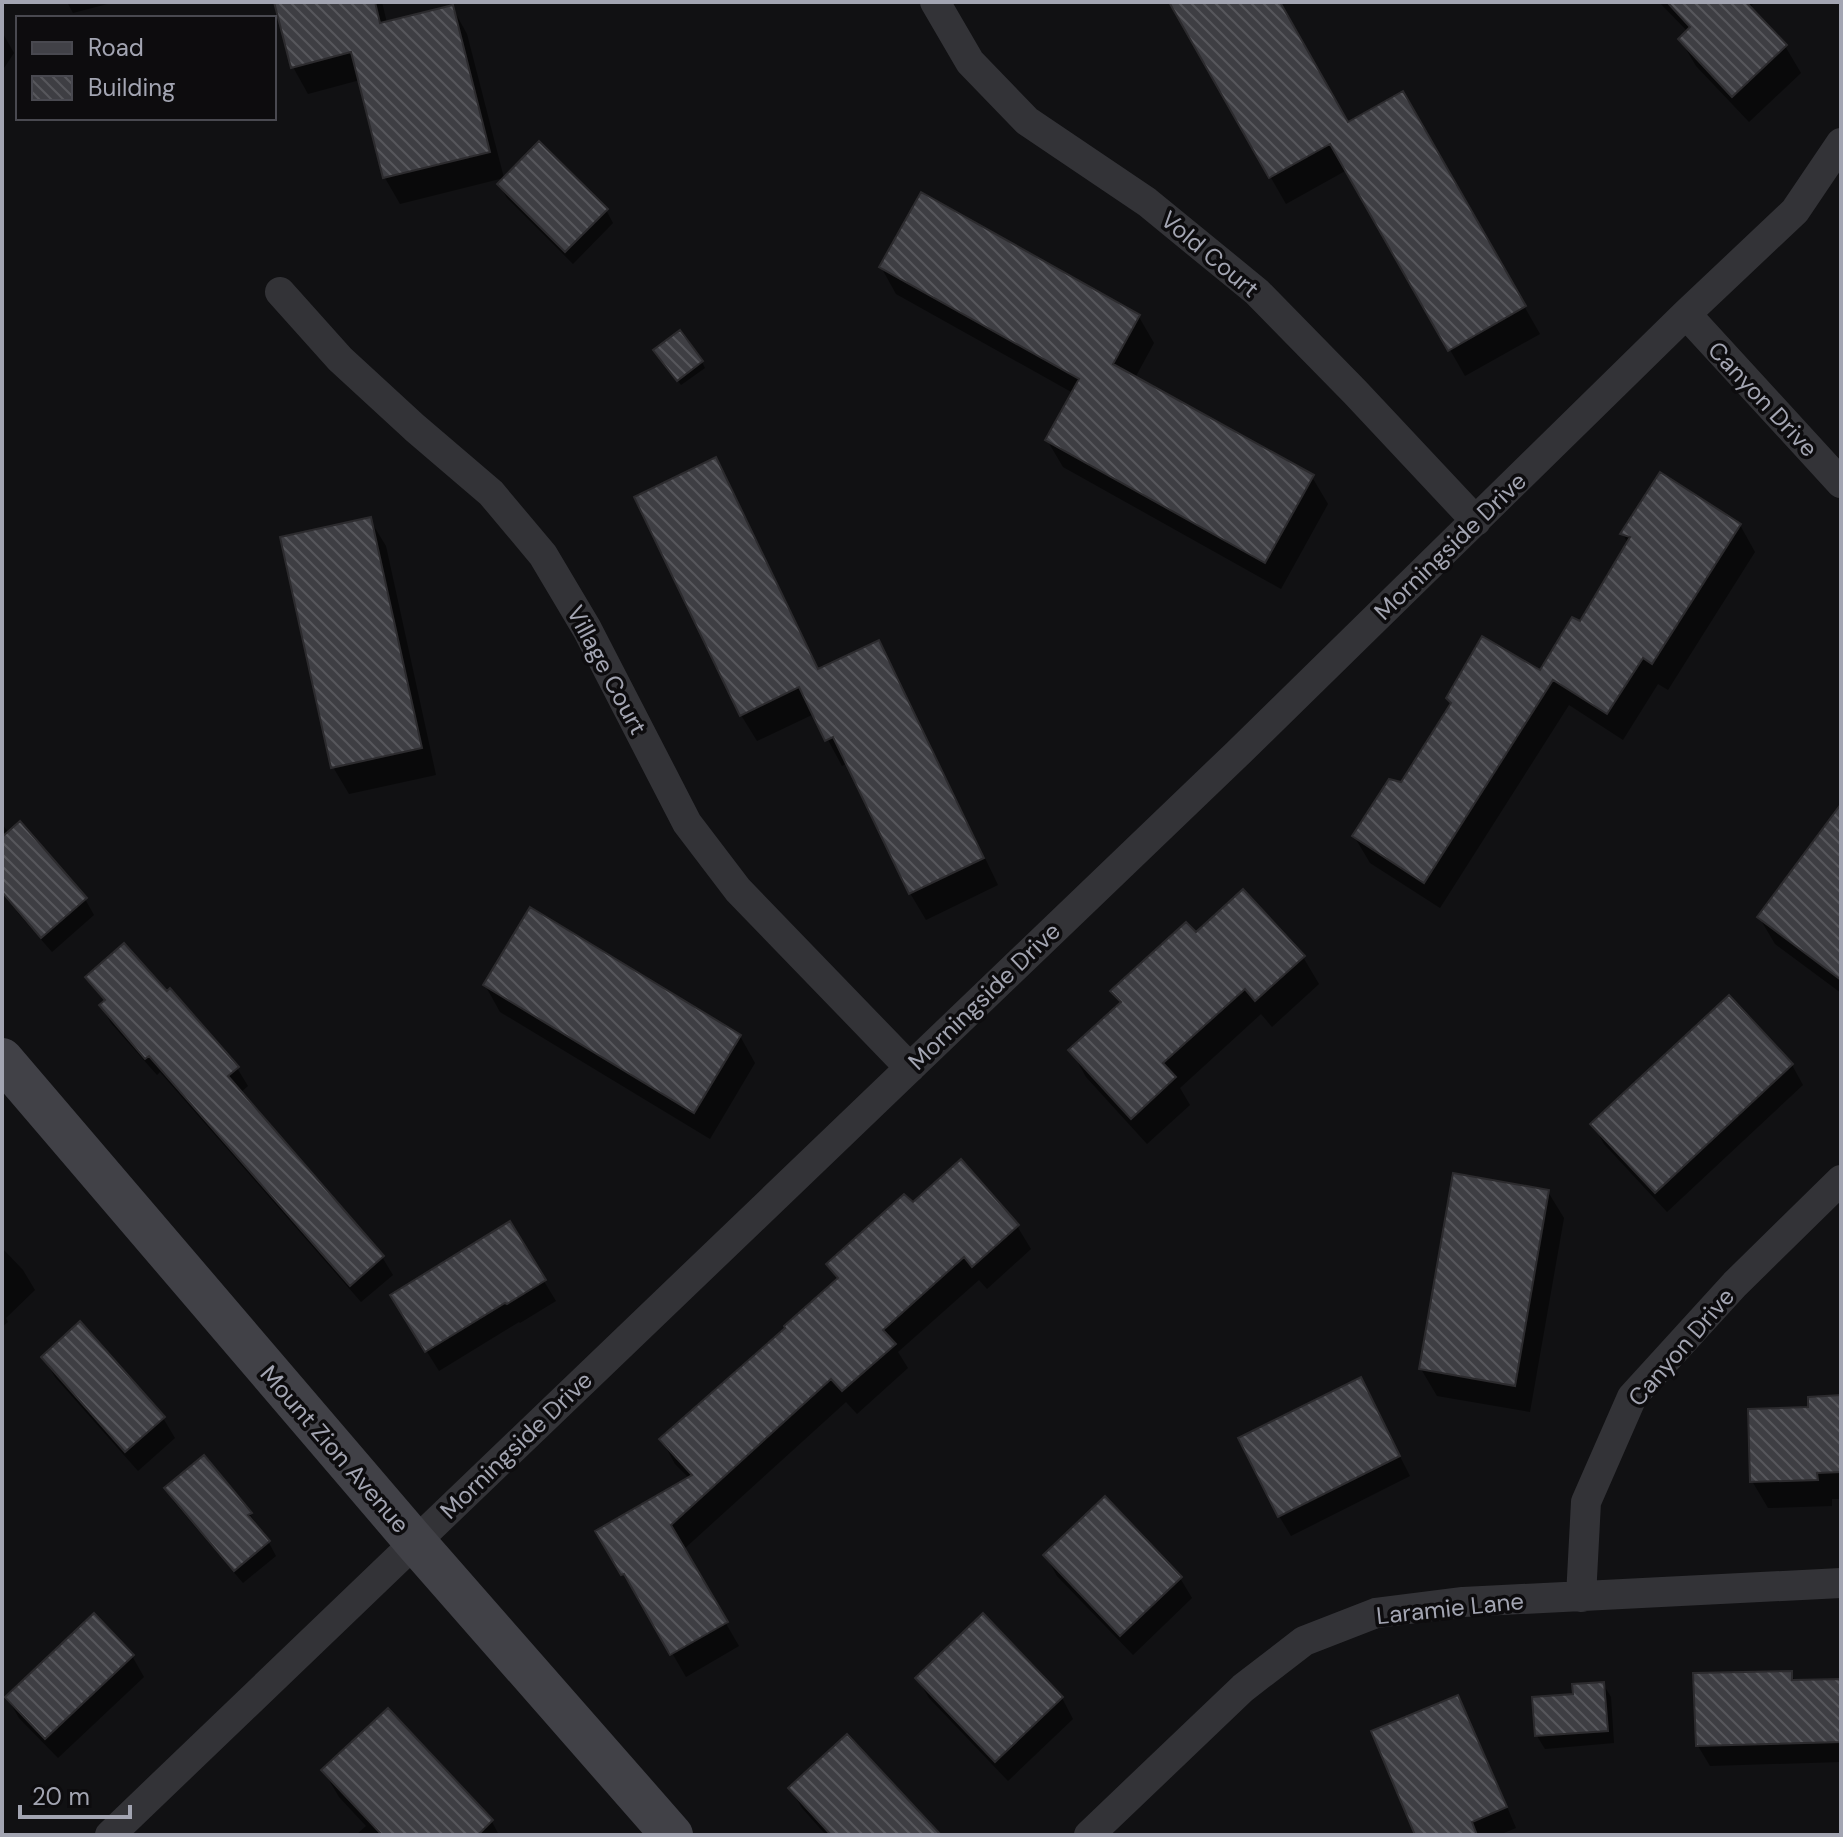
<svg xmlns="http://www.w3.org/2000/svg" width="1843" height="1837" viewBox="0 0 1843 1837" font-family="'DM Sans',sans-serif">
	<defs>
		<pattern id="building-back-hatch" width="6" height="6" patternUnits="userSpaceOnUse" patternTransform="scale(2)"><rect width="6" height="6" fill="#3e3e43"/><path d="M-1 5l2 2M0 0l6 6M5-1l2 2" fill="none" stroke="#57575c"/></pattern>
	</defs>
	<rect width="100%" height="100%" fill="#111113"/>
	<path fill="#0007" d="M 67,2 L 115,2 L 73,13 Z
		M 277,2 L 382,2 L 387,23 L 452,7 L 467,34 L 504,178 L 400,204 L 385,178 L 360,80 L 308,94 L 293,67 Z
		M 1171,2 L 1278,2 L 1348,124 L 1402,93 L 1540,334 L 1465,376 L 1347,170 L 1286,204 Z
		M 1659,2 L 1755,2 L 1749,8 L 1785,46 L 1801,73 L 1749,122 L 1696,66 L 1680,39 L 1688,32 Z
		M 2,32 L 14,53 L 2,71 Z
		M 499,184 L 606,210 L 613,223 L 573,264 L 507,198 Z
		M 881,267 L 1139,317 L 1154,343 L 1135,378 L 1312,477 L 1328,504 L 1281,589 L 1063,467 L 1047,440 L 1073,393 L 896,294 Z
		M 659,356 L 702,362 L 705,368 L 681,385 Z
		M 715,460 L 731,487 L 819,671 L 878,642 L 894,669 L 998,885 L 926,920 L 910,893 L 848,763 L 842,766 L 814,714 L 757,741 L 741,715 Z
		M 370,520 L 386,546 L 436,775 L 349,794 L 333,767 Z
		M 1740,525 L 1755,552 L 1668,690 L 1658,684 L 1623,740 L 1569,705 L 1440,908 L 1370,863 L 1354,836 L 1402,784 L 1541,673 L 1581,624 L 1628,544 L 1623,534 Z
		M 1841,808 L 1841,993 L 1775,944 L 1759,917 Z
		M 2,824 L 9,833 L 85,899 L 94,915 L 52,952 L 18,913 L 2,884 Z
		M 1196,935 L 1303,957 L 1319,984 L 1272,1027 L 1261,1014 L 1180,1088 L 1190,1105 L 1147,1144 L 1086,1077 L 1071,1050 L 1121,1005 L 1113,991 Z
		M 88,977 L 237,1068 L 248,1086 L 240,1093 L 382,1257 L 393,1275 L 361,1302 L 160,1072 L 157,1075 L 111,1023 L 101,1006 L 105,1002 Z
		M 485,985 L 740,1036 L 755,1063 L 710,1139 L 500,1012 Z
		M 1792,1065 L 1803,1085 L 1667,1212 L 1604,1144 L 1593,1124 Z
		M 1548,1192 L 1564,1218 L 1530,1412 L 1437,1396 L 1421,1369 Z
		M 913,1205 L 1017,1226 L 1031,1249 L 987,1289 L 979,1280 L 898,1352 L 908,1368 L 857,1414 L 846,1402 L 683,1550 L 739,1646 L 686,1677 L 639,1596 L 637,1598 L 598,1532 L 690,1479 L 675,1464 L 662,1440 L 838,1281 L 828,1265 Z
		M 509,1224 L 556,1301 L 520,1323 L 519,1322 L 439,1371 L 404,1315 Z
		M 2,1248 L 23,1270 L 35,1290 L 6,1318 L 8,1322 L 2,1327 Z
		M 43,1357 L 163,1418 L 175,1438 L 138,1471 L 55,1377 Z
		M 1841,1397 L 1841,1499 L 1832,1499 L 1832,1506 L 1768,1508 L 1752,1481 L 1810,1409 Z
		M 1371,1400 L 1410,1476 L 1291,1536 L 1279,1516 Z
		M 167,1489 L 250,1514 L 258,1527 L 256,1528 L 269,1543 L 276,1556 L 243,1583 L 174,1502 Z
		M 1046,1556 L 1180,1578 L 1192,1598 L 1133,1655 L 1057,1576 Z
		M 983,1616 L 1062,1698 L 1073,1719 L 1008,1781 L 929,1698 L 917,1678 Z
		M 132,1656 L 144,1677 L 58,1758 L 19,1718 L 7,1697 Z
		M 1790,1673 L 1796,1682 L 1841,1681 L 1841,1762 L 1710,1766 L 1698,1746 Z
		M 1603,1684 L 1611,1697 L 1614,1743 L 1545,1749 L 1537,1736 L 1575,1696 Z
		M 1457,1697 L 1469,1717 L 1516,1828 L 1499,1835 L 1417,1835 Z
		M 388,1710 L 492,1822 L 499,1835 L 356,1835 L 366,1826 L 339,1797 L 323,1770 Z
		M 790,1788 L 936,1835 L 826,1835 L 802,1808 Z"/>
	<path fill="url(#building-back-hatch)" stroke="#2c2b2e" stroke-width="2" d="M 274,2 L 375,2 L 380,23 L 453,5 L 490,152 L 383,178 L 351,52 L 291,68 Z
		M 1169,2 L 1280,2 L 1348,122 L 1403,91 L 1526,306 L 1448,351 L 1330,144 L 1269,178 Z
		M 1667,2 L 1746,2 L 1787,45 L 1732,97 L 1678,39 L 1690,27 Z
		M 539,141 L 608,209 L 565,252 L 497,184 Z
		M 921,192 L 1140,315 L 1113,364 L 1314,475 L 1265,563 L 1045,440 L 1079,379 L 879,267 Z
		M 680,330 L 703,361 L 677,381 L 653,350 Z
		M 716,457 L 818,669 L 879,640 L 984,858 L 909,894 L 833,737 L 825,741 L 799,687 L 740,716 L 634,497 Z
		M 1660,472 L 1741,524 L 1652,664 L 1643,658 L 1607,714 L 1553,680 L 1424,883 L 1352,836 L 1389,779 L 1401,782 L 1451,703 L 1446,698 L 1482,636 L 1540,670 L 1572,617 L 1580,621 L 1630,537 L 1620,534 Z
		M 371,517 L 422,748 L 331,768 L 280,537 Z
		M 1841,804 L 1841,980 L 1757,917 Z
		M 20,821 L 87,898 L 41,938 L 2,892 L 2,837 Z
		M 1243,889 L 1305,956 L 1255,1001 L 1245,989 L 1163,1063 L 1176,1077 L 1131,1119 L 1068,1050 L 1121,1002 L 1110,991 L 1186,922 L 1196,932 Z
		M 530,907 L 741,1035 L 694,1113 L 483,985 Z
		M 124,943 L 167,991 L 170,988 L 239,1067 L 228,1076 L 384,1256 L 350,1286 L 149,1056 L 145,1059 L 99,1005 L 105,1000 L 85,977 Z
		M 1729,995 L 1793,1064 L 1655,1193 L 1590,1124 Z
		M 961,1159 L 1019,1225 L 972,1267 L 964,1257 L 883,1330 L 896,1344 L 842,1391 L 831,1379 L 671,1525 L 728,1622 L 670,1655 L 624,1574 L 621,1575 L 595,1531 L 692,1475 L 659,1439 L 785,1328 L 784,1326 L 838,1278 L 826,1264 L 904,1194 L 913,1202 Z
		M 1453,1173 L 1549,1190 L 1515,1386 L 1419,1369 Z
		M 510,1221 L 546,1280 L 507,1304 L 505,1303 L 425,1352 L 390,1295 Z
		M 80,1321 L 165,1417 L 125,1452 L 41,1357 Z
		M 1361,1377 L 1400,1456 L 1278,1517 L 1238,1438 Z
		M 1841,1395 L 1841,1472 L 1817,1473 L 1818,1480 L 1750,1482 L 1748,1409 L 1808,1407 L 1808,1397 Z
		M 204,1455 L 252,1513 L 248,1515 L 270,1541 L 234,1571 L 164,1488 Z
		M 1105,1496 L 1182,1577 L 1120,1636 L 1043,1555 Z
		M 94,1613 L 134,1655 L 45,1739 L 5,1697 Z
		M 983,1613 L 1063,1697 L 995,1762 L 915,1678 Z
		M 1792,1671 L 1792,1680 L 1841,1679 L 1841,1742 L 1696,1746 L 1693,1673 Z
		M 1604,1682 L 1608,1731 L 1535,1736 L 1532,1697 L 1573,1694 L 1572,1684 Z
		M 1458,1695 L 1507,1807 L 1472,1822 L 1477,1835 L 1415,1835 L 1371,1731 Z
		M 388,1708 L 493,1820 L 478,1835 L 382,1835 L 321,1770 Z
		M 847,1734 L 941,1835 L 831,1835 L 788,1788 Z"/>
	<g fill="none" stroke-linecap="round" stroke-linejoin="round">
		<path stroke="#333337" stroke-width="30" d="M 935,2 L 970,62 L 1027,121 L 1147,202 L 1257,292 L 1355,392 L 1476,521
			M 280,292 L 340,359 L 415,428 L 491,493 L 543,555 L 587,629 L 687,823 L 738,890 L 910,1068
			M 1686,314 L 1841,483
			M 1581,1597 L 1586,1502 L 1632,1397 L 1735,1284 L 1841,1180
			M 110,1835 L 1237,754 L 1686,314 L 1795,211 L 1841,143
			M 1089,1835 L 1243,1688 L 1304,1641 L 1376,1613 L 1463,1602 L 1841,1583"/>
		<path stroke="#414147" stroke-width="42" d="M 2,1059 L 415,1542 L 672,1835"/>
	</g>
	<g text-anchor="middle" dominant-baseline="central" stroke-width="7" stroke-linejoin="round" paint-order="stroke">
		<g font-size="24" fill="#a3a5b2" stroke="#0d0c0e">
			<text transform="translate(1210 254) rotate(40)">Vold Court</text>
			<text transform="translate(1763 399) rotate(47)">Canyon Drive</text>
			<text transform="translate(1450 546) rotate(-44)">Morningside Drive</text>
			<text transform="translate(607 670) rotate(62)">Village Court</text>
			<text transform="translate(984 996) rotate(-44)">Morningside Drive</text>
			<text transform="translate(1681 1347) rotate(-49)">Canyon Drive</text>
			<text transform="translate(516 1445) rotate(-44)">Morningside Drive</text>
			<text transform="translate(335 1449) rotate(49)">Mount Zion Avenue</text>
			<text transform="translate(1450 1608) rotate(-6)">Laramie Lane</text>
		</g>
	</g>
	<rect width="1843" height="1837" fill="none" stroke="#a3a5b2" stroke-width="8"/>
	<rect x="16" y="16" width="260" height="104" fill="#0d0c0e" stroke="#494950" stroke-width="2"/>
	<rect x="32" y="42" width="40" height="12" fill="#414147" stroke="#494950" stroke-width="2"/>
	<text x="88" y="56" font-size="24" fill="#a3a5b2">Road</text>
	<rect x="32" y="76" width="40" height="24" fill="url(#building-back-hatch)" stroke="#494950" stroke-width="2"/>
	<text x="88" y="96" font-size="24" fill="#a3a5b2">Building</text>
	<path d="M20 1805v12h110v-12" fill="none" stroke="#a3a5b2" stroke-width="4"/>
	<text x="32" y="1805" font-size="24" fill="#a3a5b2" stroke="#0d0c0e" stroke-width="6" paint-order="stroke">20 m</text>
</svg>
